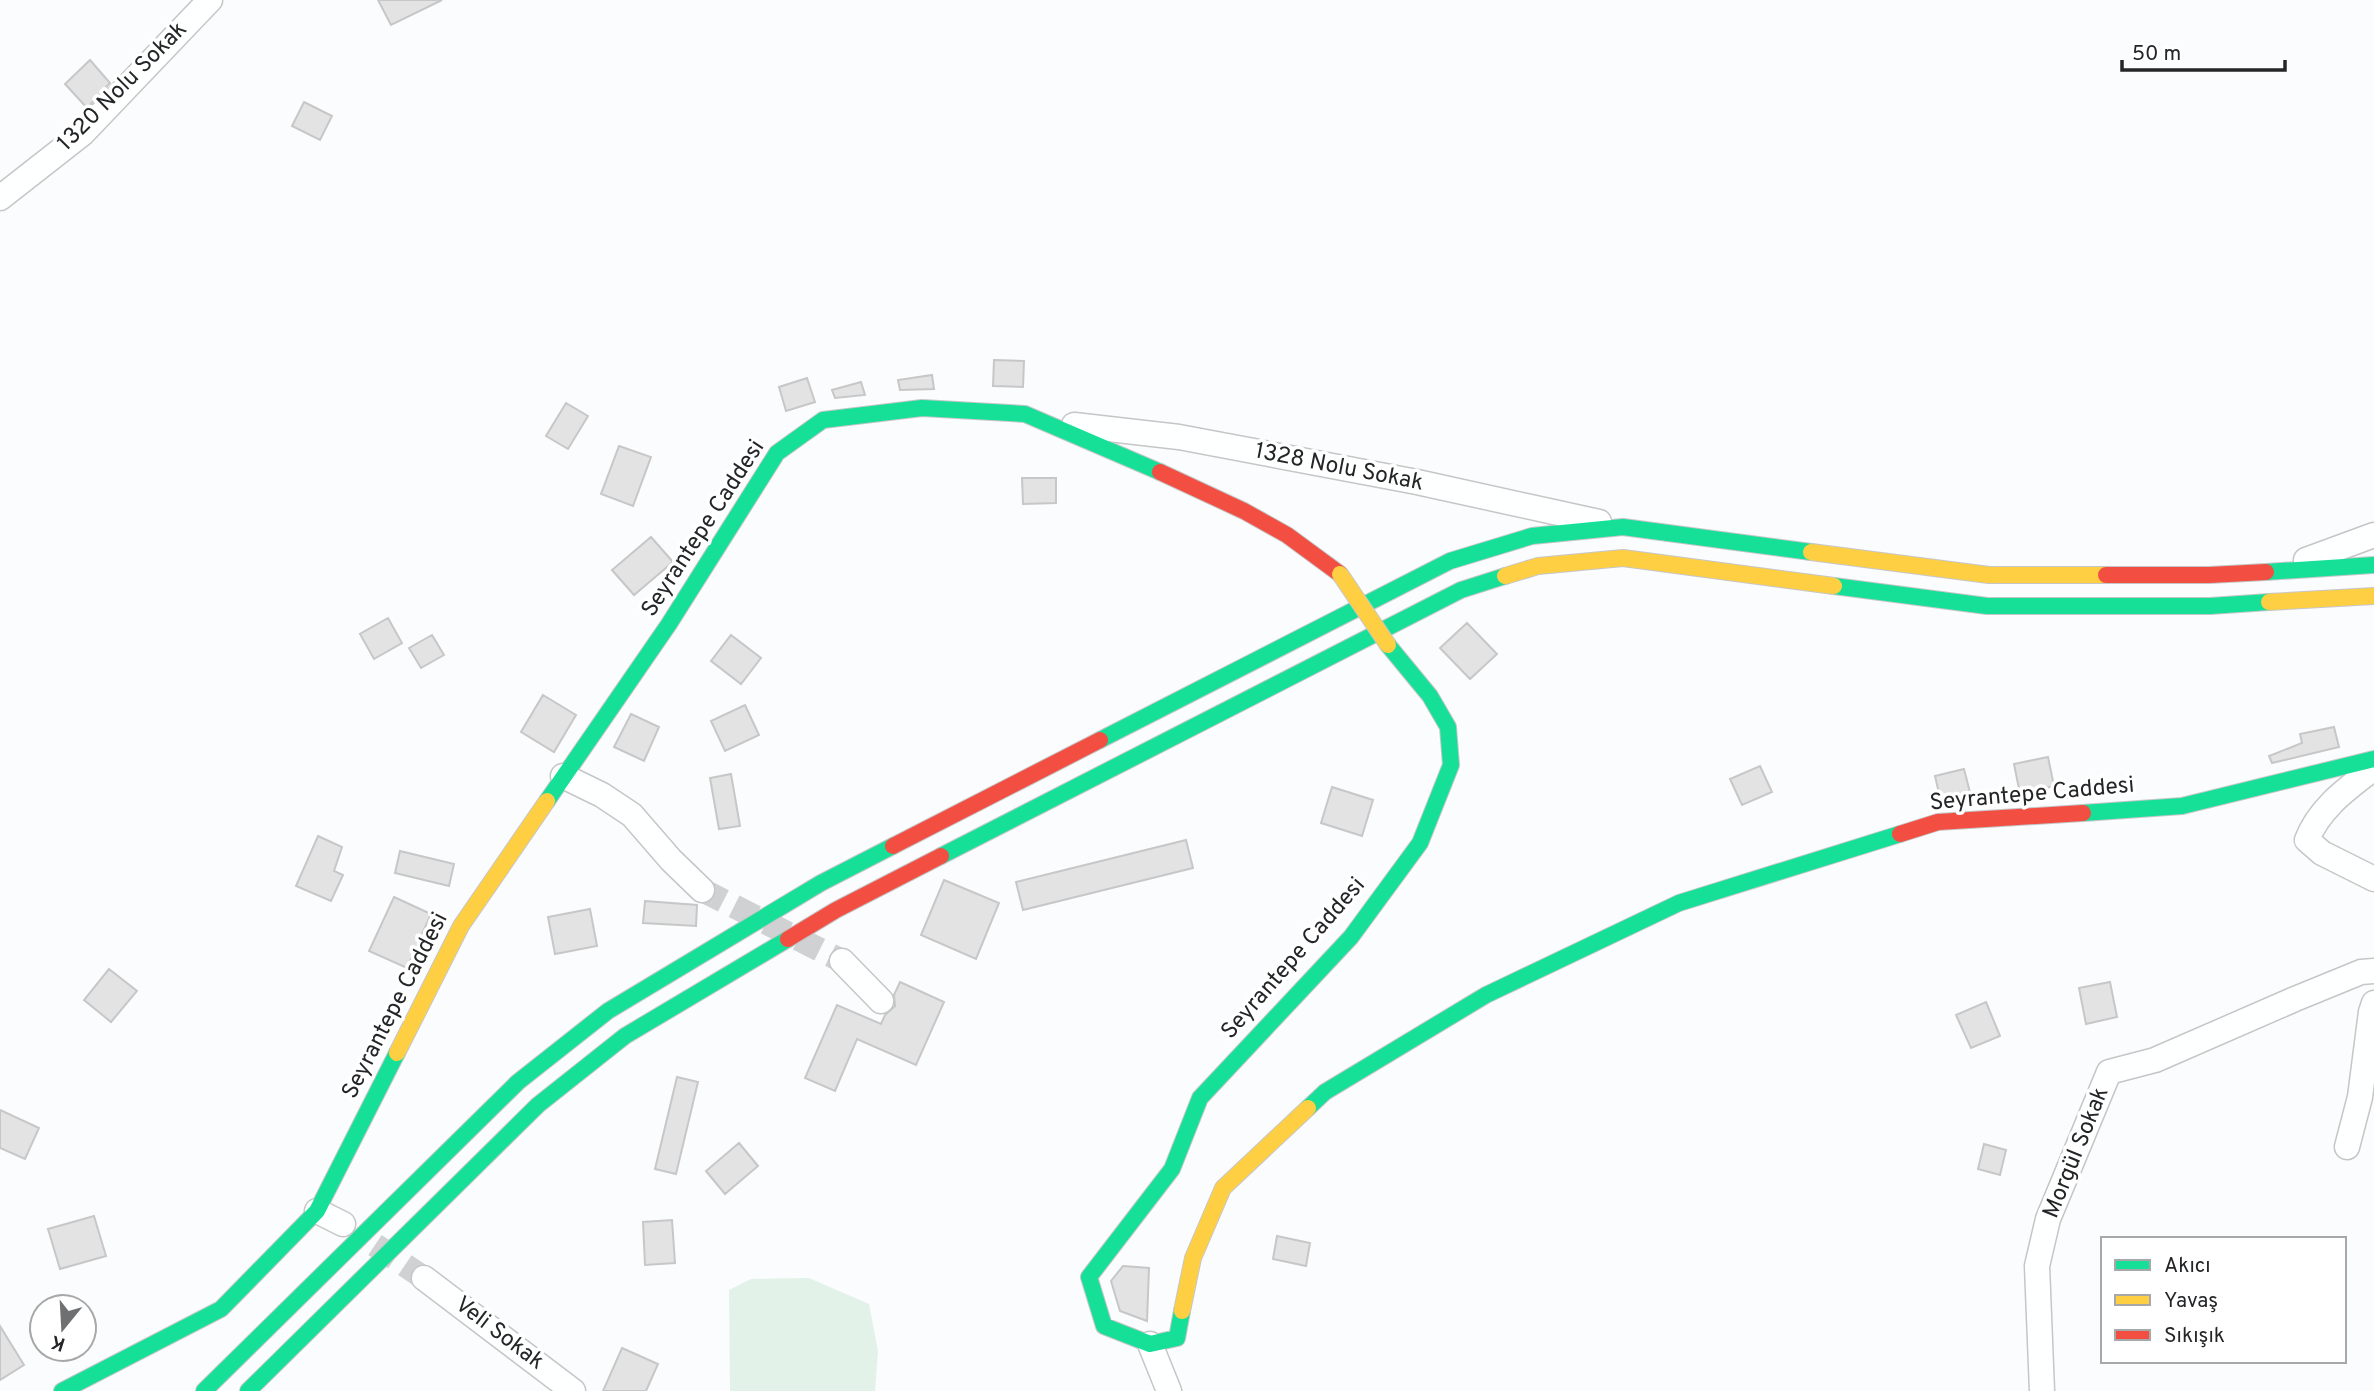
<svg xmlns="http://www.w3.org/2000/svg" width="2374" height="1391" viewBox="0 0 2374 1391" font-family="Overpass,sans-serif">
	<rect width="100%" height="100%" fill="#fbfcfd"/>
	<path fill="#e2f2e9" d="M 809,1278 L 869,1304 L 878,1351 L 875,1391 L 730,1391 L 729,1290 L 751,1279 Z"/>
	<path fill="#e3e3e4" stroke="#c7c7c8" stroke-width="2" d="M 378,0 L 442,0 L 391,25 Z
		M 90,60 L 110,83 L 87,108 L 65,84 Z
		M 304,102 L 332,116 L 320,140 L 292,126 Z
		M 994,360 L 1024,361 L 1023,387 L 993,386 Z
		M 932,375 L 934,389 L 900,390 L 898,380 Z
		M 807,378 L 815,402 L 786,411 L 779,387 Z
		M 861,382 L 865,395 L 835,398 L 832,390 Z
		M 566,403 L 588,416 L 568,449 L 546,436 Z
		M 619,446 L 651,457 L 633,506 L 601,494 Z
		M 1022,478 L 1056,478 L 1056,503 L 1023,504 Z
		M 651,537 L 673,562 L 634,595 L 612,570 Z
		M 388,618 L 402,643 L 374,659 L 360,634 Z
		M 1467,623 L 1497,654 L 1470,679 L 1440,648 Z
		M 432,635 L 444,655 L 421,668 L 409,648 Z
		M 731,635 L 761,658 L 741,684 L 711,661 Z
		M 543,695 L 576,715 L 554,752 L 521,732 Z
		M 745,705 L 759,735 L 725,751 L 711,721 Z
		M 631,714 L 659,727 L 644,761 L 614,747 Z
		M 2334,727 L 2339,747 L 2272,763 L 2269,756 L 2302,743 L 2300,734 Z
		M 2048,757 L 2054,786 L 2020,794 L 2014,764 Z
		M 1760,766 L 1772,792 L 1742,805 L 1730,779 Z
		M 1964,769 L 1972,800 L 1941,802 L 1935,776 Z
		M 731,774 L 740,826 L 719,829 L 710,778 Z
		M 1332,787 L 1373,800 L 1362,836 L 1321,823 Z
		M 318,836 L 342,847 L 334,871 L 343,875 L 331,901 L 296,886 Z
		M 1186,840 L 1193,868 L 1023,910 L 1016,882 Z
		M 400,851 L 454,864 L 449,886 L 395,873 Z
		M 944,880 L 999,903 L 976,959 L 921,935 Z
		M 394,897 L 431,914 L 407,968 L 369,951 Z
		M 645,901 L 697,905 L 696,926 L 643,923 Z
		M 590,909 L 597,946 L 555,954 L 548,917 Z
		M 109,969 L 137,991 L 111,1022 L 84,1000 Z
		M 900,982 L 944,1002 L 916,1065 L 857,1039 L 835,1091 L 805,1078 L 837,1005 L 881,1024 L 885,1015 L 895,1006 L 894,995 Z
		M 2110,982 L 2117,1017 L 2086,1024 L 2079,988 Z
		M 1986,1002 L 2000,1036 L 1971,1048 L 1956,1015 Z
		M 677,1077 L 698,1082 L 676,1174 L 655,1169 Z
		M 0,1110 L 39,1128 L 25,1159 L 0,1148 Z
		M 739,1143 L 758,1166 L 725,1194 L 706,1171 Z
		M 1984,1144 L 2006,1150 L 2000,1175 L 1978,1169 Z
		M 94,1216 L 106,1256 L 60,1269 L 48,1229 Z
		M 672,1220 L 675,1263 L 645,1265 L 643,1222 Z
		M 1277,1236 L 1310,1243 L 1306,1266 L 1273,1259 Z
		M 1123,1266 L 1149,1268 L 1147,1321 L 1120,1311 L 1111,1281 Z
		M 0,1326 L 24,1365 L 0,1380 Z
		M 622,1348 L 658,1364 L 646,1391 L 603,1391 Z"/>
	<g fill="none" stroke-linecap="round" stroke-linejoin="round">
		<path stroke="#d0d1d2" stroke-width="24" stroke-dasharray="24 12" stroke-linecap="butt" d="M 702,890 L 842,961
			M 375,1245 L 424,1278"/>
		<defs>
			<path id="street" d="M 0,198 L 83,133 L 210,0
				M 1074,425 L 1179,437 L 1417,482 L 1599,522
				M 2306,560 L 2374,535
				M 2374,768 C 2348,788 2319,808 2307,840 L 2322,853 L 2374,879
				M 563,776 L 602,795 L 632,815 L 671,860 L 702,890
				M 842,961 L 881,1001
				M 2347,1147 L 2360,1097 L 2371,1012 L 2374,1003
				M 317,1211 L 343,1224
				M 424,1278 L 573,1391
				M 1150,1344 L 1169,1391
				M 2042,1391 L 2037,1266 L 2048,1219 L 2109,1072 L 2155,1060 L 2295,999 L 2361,972 L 2374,971"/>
			<path id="fast" d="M 2266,572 L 2374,565
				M 1834,586 L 1987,606 L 2210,606 L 2269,602
				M 1100,740 L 1450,561 L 1532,536 L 1623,527 L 1811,552
				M 547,801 L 669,624 L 777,453 L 823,420 L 922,408 L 1025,414 L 1160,472
				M 2083,813 L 2182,806 L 2374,759
				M 941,856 L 1461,590 L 1505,576
				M 1308,1108 L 1325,1092 L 1486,995 L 1679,903 L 1900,834
				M 1182,1311 L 1177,1338 L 1150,1344 L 1104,1326 L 1089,1277 L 1172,1169 L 1200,1098 L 1351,937 L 1420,843 L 1451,765 L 1448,727 L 1430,696 L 1388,645
				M 62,1391 L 221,1309 L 317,1211 L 397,1053
				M 204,1391 L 518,1082 L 608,1011 L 821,883 L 893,846
				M 248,1391 L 538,1105 L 625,1036 L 788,939"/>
			<path id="slow" d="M 1811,552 L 1989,575 L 2106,575
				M 1505,576 L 1538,566 L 1623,558 L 1834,586
				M 2269,602 L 2374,596
				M 397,1053 L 461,926 L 547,801
				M 1182,1311 L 1193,1258 L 1223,1188 L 1308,1108"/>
			<path id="jam" d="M 1160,472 L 1244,511 L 1287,535 L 1340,574
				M 2106,575 L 2209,575 L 2266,572
				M 1900,834 L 1938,822 L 2083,813
				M 893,846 L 1100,740
				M 788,939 L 836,910 L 941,856"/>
		</defs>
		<use href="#street" stroke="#c5c6c8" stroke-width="27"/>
		<use href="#fast" stroke="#c5c6c8" stroke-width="18"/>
		<use href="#slow" stroke="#c5c6c8" stroke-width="18"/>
		<use href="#jam" stroke="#c5c6c8" stroke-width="18"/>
		<use href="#street" stroke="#feffff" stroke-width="24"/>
		<use href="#fast" stroke="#16e098" stroke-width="16"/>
		<use href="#slow" stroke="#ffcf43" stroke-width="16"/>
		<use href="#jam" stroke="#f24e42" stroke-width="16"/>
		<defs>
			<path id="slow-bridge" d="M 1340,574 L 1388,645"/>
		</defs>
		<use href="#slow-bridge" stroke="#c5c6c8" stroke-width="18" stroke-linecap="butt"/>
		<use href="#slow-bridge" stroke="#ffcf43" stroke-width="16"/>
	</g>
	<g text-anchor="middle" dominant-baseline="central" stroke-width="7" stroke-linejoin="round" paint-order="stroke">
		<g font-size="23" fill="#232527" stroke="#fff">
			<text transform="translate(123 87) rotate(-45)">1320 Nolu Sokak</text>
			<text transform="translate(1339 468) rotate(11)">1328 Nolu Sokak</text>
			<text transform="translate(704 529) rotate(-57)">Seyrantepe Caddesi</text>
			<text transform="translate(2032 795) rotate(-5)">Seyrantepe Caddesi</text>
			<text transform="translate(1294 959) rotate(-49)">Seyrantepe Caddesi</text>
			<text transform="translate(396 1006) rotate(-63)">Seyrantepe Caddesi</text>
			<text transform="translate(2077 1153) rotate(-68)">Morgül Sokak</text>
			<text transform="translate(499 1334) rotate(37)">Veli Sokak</text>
		</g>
	</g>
	<rect x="2101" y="1237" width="245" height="126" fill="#ffffff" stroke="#a7a8a9" stroke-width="2"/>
	<rect x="2115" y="1260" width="35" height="10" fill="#16e098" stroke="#a7a8a9" stroke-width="2"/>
	<text x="2164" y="1272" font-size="21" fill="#232527">Akıcı</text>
	<rect x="2115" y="1295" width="35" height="10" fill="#ffcf43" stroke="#a7a8a9" stroke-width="2"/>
	<text x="2164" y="1307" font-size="21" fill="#232527">Yavaş</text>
	<rect x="2115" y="1330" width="35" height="10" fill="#f24e42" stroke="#a7a8a9" stroke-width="2"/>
	<text x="2164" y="1342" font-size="21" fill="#232527">Sıkışık</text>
	<g transform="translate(63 1328) rotate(198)"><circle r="33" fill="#ffffff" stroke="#a7a8a9" stroke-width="2"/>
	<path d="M0-5L12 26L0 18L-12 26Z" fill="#6f7072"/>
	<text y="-10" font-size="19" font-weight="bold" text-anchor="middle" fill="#232527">K</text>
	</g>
	<path d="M2122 60v10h163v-10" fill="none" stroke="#232527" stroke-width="3.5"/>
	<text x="2132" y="60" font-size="21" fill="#232527" stroke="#ffffff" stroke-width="5" paint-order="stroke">50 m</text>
</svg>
